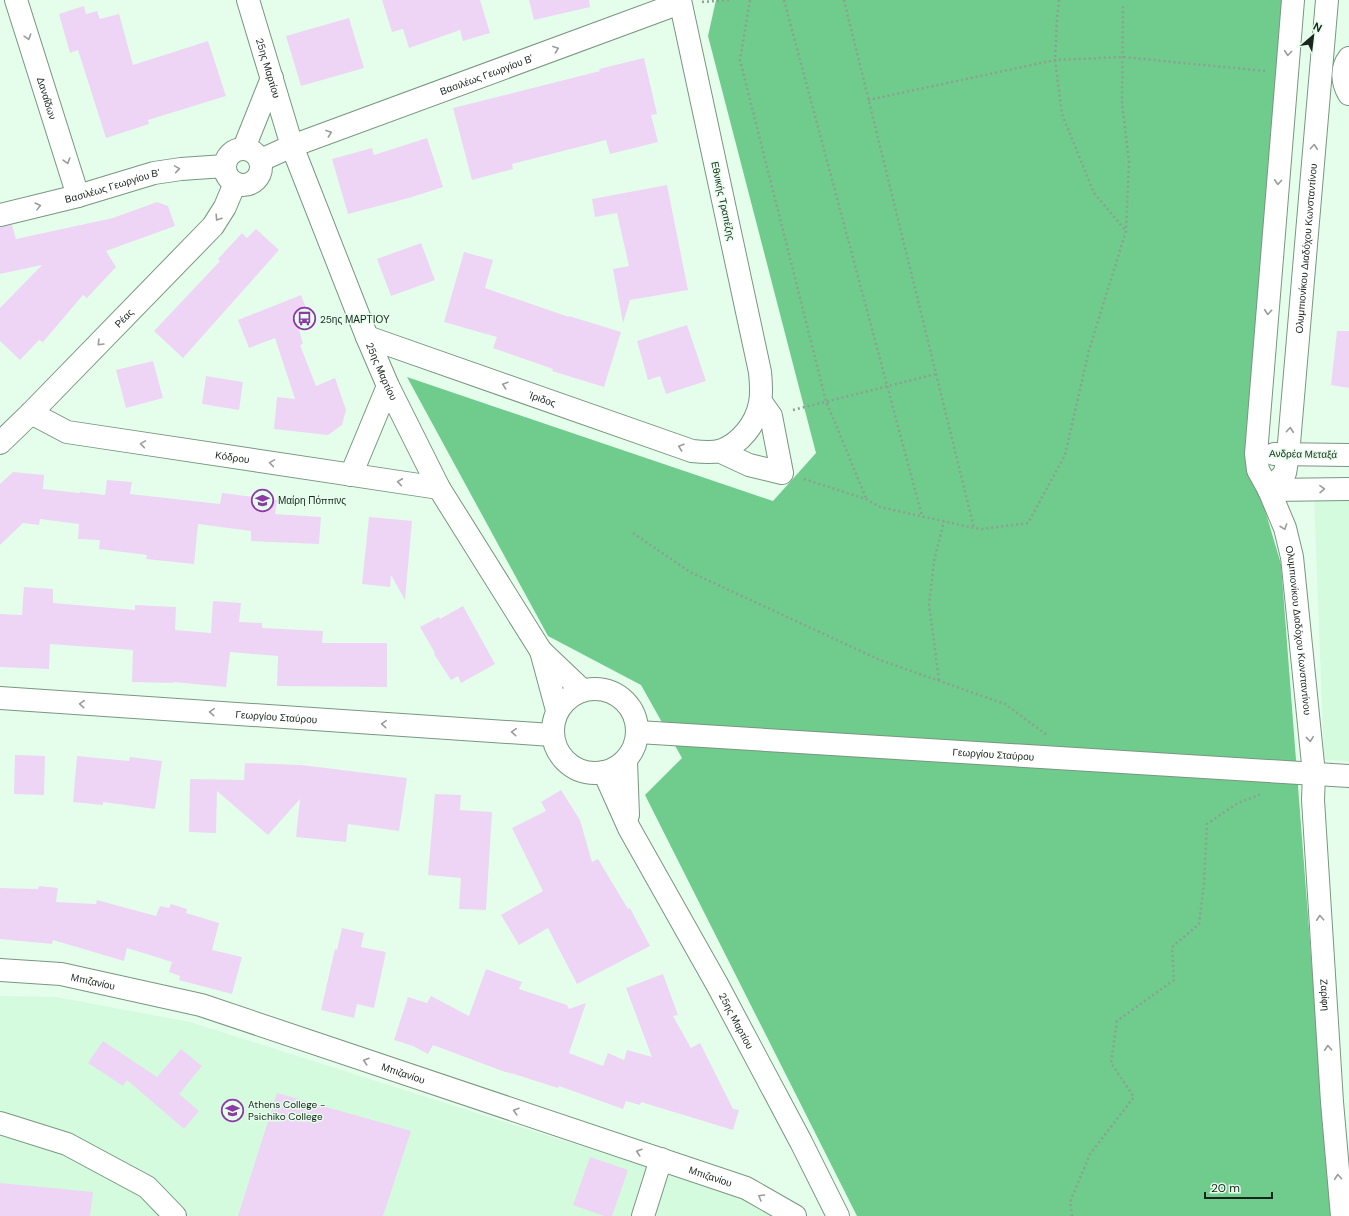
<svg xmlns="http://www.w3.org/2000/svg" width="1349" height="1216" viewBox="0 0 1349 1216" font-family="'DM Sans',sans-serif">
	<rect width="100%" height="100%" fill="#e5feeb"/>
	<path fill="#d4fbde" d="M 1314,495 L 1349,497 L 1349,761 L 1324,760 Z
		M 0,996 L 56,997 L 190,1022 L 741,1197 L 771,1216 L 0,1216 Z"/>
	<path fill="#6fcc8d" d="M 716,0 L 1282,0 L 1249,456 L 1281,564 L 1331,1216 L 857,1216 L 645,795 L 682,758 L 641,685 L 548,636 L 407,377 L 773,501 L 816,453 L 708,36 Z"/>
	<path fill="#eed5f5" d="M 382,0 L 480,0 L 490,33 L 463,41 L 460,30 L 409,48 L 403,29 L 392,32 Z
		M 529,0 L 589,0 L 590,7 L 534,20 Z
		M 84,6 L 86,14 L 97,11 L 100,19 L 119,14 L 133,65 L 208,41 L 226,96 L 148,120 L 149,124 L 106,138 L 78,50 L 70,53 L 59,14 Z
		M 349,18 L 364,68 L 301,86 L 286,36 Z
		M 644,58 L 657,114 L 651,115 L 658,142 L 610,154 L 606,140 L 512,164 L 513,169 L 472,180 L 453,108 L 600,71 L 599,69 Z
		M 427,138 L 443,187 L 412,197 L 348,214 L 332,159 L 372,148 L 374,155 Z
		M 667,185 L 688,290 L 630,300 L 623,323 L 613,269 L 629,266 L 617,213 L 595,217 L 592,199 Z
		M 157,202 L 168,206 L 175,226 L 106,251 L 116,267 L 87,298 L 83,295 L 43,342 L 39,340 L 20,360 L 0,341 L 0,308 L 42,265 L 0,274 L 0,227 L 12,225 L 16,239 L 113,218 Z
		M 256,229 L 279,250 L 183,358 L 154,331 L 220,261 L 218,259 L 242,233 L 247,238 Z
		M 421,243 L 435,280 L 391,296 L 377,259 Z
		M 464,252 L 493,260 L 485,288 L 569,317 L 569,316 L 621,332 L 604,387 L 552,371 L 553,369 L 493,348 L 497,337 L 444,322 Z
		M 301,295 L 312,323 L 299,329 L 303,344 L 300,345 L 316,386 L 335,378 L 346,410 L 342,425 L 328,435 L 274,429 L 277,397 L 295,399 L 275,338 L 249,348 L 238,320 Z
		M 687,325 L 706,381 L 666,394 L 660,376 L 648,380 L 637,341 Z
		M 1337,331 L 1349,331 L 1349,388 L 1331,385 Z
		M 153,361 L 163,398 L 126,408 L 116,370 Z
		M 206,376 L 243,382 L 239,410 L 202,404 Z
		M 13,472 L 44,475 L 43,489 L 79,493 L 80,492 L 105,495 L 107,480 L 132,482 L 130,494 L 220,504 L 222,493 L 277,500 L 275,514 L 321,517 L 319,544 L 251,541 L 251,531 L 198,524 L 194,564 L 146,559 L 147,555 L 99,549 L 100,540 L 78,539 L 79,524 L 40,519 L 39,525 L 23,523 L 0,545 L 0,484 Z
		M 369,517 L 412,521 L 405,600 L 391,575 L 390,587 L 362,584 Z
		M 24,587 L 53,589 L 53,603 L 135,610 L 135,605 L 176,607 L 175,630 L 211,633 L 213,601 L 241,603 L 239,622 L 262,623 L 262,628 L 323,631 L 322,643 L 387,643 L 387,687 L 277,686 L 278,656 L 230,652 L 226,687 L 173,682 L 173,683 L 132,682 L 133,650 L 50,644 L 49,669 L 0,667 L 0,614 L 22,615 Z
		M 463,606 L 495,664 L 461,683 L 458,676 L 451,680 L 434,654 L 435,653 L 420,627 L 439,617 L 440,619 Z
		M 15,755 L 45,756 L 44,795 L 14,794 Z
		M 77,756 L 129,761 L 130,757 L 162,761 L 155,809 L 103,802 L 103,805 L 73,802 Z
		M 245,763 L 301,765 L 407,778 L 399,831 L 348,824 L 346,842 L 296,837 L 300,799 L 268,835 L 217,791 L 216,833 L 189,832 L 190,779 L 244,780 Z
		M 561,790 L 580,820 L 592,862 L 598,859 L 628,909 L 630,908 L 650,946 L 577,984 L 548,928 L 519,945 L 501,915 L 543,891 L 512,828 L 546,811 L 541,802 Z
		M 435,794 L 461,795 L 460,810 L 492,812 L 486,910 L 459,909 L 461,878 L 428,875 Z
		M 39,886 L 58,888 L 56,902 L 96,904 L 97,900 L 156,916 L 160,906 L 169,908 L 171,904 L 187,909 L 186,913 L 219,923 L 212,950 L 242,957 L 232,994 L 179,980 L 180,976 L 169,972 L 172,962 L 127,948 L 124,961 L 53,940 L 52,944 L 0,939 L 0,888 L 38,889 Z
		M 342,928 L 364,933 L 361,947 L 386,952 L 374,1008 L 357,1004 L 354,1018 L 321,1010 L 335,949 L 337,950 Z
		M 486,969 L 522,982 L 519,989 L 567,1005 L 569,1009 L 586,1003 L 569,1053 L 603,1066 L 608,1053 L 624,1060 L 627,1050 L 652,1057 L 626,988 L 663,974 L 678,1015 L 673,1016 L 691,1048 L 700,1043 L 733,1109 L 739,1110 L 733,1130 L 641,1102 L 640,1105 L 626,1101 L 623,1109 L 559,1086 L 558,1088 L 514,1074 L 505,1072 L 433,1045 L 428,1054 L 413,1046 L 394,1040 L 408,997 L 427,1003 L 431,996 L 469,1016 Z
		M 103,1041 L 157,1077 L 181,1049 L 202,1066 L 179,1094 L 199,1111 L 184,1129 L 127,1080 L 123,1086 L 88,1063 Z
		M 277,1093 L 411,1131 L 383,1216 L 238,1216 Z
		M 590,1157 L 628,1170 L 612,1216 L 604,1216 L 573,1205 Z
		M 0,1183 L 93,1192 L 90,1216 L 0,1216 Z"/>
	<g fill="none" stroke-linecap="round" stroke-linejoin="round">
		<defs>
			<g id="minor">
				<path id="s1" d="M 16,0 L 78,196"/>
				<path id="s2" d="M 248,0 L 292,146 L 367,337 L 388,386 L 439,488 L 541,651 L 582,690"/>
				<path id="s3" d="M 1293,0 L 1256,454 L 1258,470 L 1269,490 L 1285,528 L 1292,557 L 1314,774 L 1313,800 L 1332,1102 L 1342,1216"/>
				<path d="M 1349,58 C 1341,68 1342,83 1349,94"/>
				<path d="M 244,148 L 272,78"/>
				<circle cx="243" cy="167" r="18"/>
				<path id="s4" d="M 261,160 L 292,146 L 680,3"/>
				<path id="s5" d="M 0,215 L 78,196 L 154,173 L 181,169 L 225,166"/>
				<path id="s6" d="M 367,337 L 692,451 C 701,452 711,453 720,451 C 740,444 756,424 760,403 C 762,393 761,382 760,372 L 680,0"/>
				<path id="s7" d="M 31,413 L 67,432 L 439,488"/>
				<path id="s8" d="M 0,443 L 31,413 L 213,226 L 225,207 L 235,183"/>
				<path d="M 719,451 L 749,465 L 782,473 L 771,416 L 761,402"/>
				<path d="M 1274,454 L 1349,455"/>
				<path d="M 351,475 L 388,386"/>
				<path id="s9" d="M 1269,490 L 1285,473 L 1288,455 L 1327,0"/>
				<path d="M 1269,490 L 1349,489"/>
				<path d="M 541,651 L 557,710"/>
				<circle cx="595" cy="731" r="42"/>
				<path id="s10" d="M 0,698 L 552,735"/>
				<path id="s11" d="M 638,732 L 1349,776"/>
				<path d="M 626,761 L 628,815"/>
				<path id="s12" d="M 604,772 L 629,828 L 718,986 L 801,1142 L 838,1216"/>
				<path id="s13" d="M 0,970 L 61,974 L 201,1005 L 746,1188 L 795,1216"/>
				<path d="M 0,1123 L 67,1144 L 147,1187 L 175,1216"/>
				<path d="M 643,1216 L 661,1159"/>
			</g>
		</defs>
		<use href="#minor" stroke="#799681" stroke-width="24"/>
		<path stroke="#8da092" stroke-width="2.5" stroke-dasharray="2 3" stroke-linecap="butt" d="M 750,0 L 740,60 L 826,401 L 866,498
			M 784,0 L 922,516
			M 844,0 L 974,528
			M 1059,0 L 1057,19 L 1055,60 L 1062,114 L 1094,193 L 1126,231
			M 702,2 L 729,0
			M 868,100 L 1055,60 L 1123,57 L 1265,71
			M 793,410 L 936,374
			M 804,479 L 866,499 L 880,507 L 974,528 L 982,529 L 1028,523 L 1065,455 L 1089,350 L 1126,231 L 1129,161 L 1122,104 L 1123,5
			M 633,533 L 690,572 L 880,660 L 1005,704 L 1047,735
			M 939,680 L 929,605 L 934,561 L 944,521
			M 1072,1216 L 1070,1202 L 1090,1154 L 1134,1097 L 1111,1063 L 1117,1021 L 1174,980 L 1172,947 L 1199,924 L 1204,883 L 1207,824 L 1238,803 L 1259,795 L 1259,792"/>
		<use href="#minor" stroke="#fff" stroke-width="22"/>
	</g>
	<defs><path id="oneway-chevron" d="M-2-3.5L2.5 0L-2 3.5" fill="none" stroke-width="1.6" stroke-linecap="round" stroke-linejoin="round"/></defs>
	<g stroke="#989d99">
		<use href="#oneway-chevron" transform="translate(28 37) rotate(73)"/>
		<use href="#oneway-chevron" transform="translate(556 49) rotate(-20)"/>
		<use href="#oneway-chevron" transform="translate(1288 53) rotate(95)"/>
		<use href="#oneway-chevron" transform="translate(329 133) rotate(-20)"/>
		<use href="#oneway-chevron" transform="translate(1314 147) rotate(-85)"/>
		<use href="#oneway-chevron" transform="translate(67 161) rotate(73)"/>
		<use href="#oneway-chevron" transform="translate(177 169) rotate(-9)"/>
		<use href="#oneway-chevron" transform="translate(1278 182) rotate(94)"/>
		<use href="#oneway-chevron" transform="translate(38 206) rotate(-14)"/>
		<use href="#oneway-chevron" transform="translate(218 218) rotate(123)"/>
		<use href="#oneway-chevron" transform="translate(1268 312) rotate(95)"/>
		<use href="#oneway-chevron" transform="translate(100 343) rotate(134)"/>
		<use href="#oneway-chevron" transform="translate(505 385) rotate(-161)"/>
		<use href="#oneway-chevron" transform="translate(1290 430) rotate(-85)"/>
		<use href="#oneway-chevron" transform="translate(143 444) rotate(-171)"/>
		<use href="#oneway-chevron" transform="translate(681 447) rotate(-161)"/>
		<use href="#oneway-chevron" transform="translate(272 463) rotate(-171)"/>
		<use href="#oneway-chevron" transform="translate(400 482) rotate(-172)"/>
		<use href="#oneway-chevron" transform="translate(1322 489) rotate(-1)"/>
		<use href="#oneway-chevron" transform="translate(1284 527) rotate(71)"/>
		<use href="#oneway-chevron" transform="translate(82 704) rotate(-176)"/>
		<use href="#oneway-chevron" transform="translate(212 712) rotate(-176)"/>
		<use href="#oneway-chevron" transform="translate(384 724) rotate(-176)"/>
		<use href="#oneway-chevron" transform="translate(514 732) rotate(-176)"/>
		<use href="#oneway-chevron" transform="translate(1310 739) rotate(84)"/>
		<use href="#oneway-chevron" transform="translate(1320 918) rotate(-93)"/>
		<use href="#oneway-chevron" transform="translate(1328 1048) rotate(-93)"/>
		<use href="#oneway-chevron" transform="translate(366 1061) rotate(-162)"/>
		<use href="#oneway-chevron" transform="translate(516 1111) rotate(-162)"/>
		<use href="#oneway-chevron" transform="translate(639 1152) rotate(-162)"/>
		<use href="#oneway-chevron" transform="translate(1338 1177) rotate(-95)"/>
		<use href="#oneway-chevron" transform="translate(761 1197) rotate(-150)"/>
	</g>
	<defs>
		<symbol id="bus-ring" viewBox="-11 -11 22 22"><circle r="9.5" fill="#e5feeb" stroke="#8f39a6" stroke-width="1.5"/><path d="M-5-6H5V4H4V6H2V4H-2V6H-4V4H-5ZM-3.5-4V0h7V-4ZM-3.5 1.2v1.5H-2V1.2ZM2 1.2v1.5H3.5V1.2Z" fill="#8f39a6"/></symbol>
		<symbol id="school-ring" viewBox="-11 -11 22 22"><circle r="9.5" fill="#e5feeb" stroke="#8f39a6" stroke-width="1.5"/><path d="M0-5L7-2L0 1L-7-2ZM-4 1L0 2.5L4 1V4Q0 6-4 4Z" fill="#8f39a6"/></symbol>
	</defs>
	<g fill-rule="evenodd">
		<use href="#bus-ring" x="292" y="306" width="25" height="25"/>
		<use href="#school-ring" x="250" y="488" width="25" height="25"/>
		<use href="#school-ring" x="220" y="1098" width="25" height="25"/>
	</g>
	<g text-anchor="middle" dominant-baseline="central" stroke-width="3" stroke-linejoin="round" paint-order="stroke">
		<g font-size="10" fill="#1a251d" stroke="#e5feeb">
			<text stroke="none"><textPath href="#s2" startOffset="71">25ης Μαρτίου</textPath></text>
			<text stroke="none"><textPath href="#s4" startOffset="241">Βασιλέως Γεωργίου Β'</textPath></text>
			<text stroke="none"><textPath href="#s1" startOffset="103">Δαναΐδων</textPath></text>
			<text stroke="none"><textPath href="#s5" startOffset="116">Βασιλέως Γεωργίου Β'</textPath></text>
			<text transform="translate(723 201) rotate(78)">Εθνικής Τραπέζης</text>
			<text stroke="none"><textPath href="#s9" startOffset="249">Ολυμπιονίκου Διαδόχου Κωνσταντίνου</textPath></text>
			<text stroke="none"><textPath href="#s8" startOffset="176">Ρέας</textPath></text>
			<text stroke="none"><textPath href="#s2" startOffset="395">25ης Μαρτίου</textPath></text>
			<text stroke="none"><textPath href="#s6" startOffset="186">Ίριδος</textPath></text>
			<text transform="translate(1303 454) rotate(1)">Ανδρέα Μεταξά</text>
			<text stroke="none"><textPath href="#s7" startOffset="208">Κόδρου</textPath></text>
			<text stroke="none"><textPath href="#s3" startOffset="639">Ολυμπιονίκου Διαδόχου Κωνσταντίνου</textPath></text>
			<text stroke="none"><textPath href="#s10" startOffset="277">Γεωργίου Σταύρου</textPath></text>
			<text stroke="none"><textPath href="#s11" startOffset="356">Γεωργίου Σταύρου</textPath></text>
			<text stroke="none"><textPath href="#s13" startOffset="94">Μπιζανίου</textPath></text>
			<text stroke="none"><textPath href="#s3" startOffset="1005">Ζαρίφη</textPath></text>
			<text stroke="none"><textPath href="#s12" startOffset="282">25ης Μαρτίου</textPath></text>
			<text stroke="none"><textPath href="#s13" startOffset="418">Μπιζανίου</textPath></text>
			<text stroke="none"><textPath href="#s13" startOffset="742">Μπιζανίου</textPath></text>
		</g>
		<g font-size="10" fill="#1a251d" stroke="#e5feeb" text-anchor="start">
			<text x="320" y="319">25ης ΜΑΡΤΙΟΥ</text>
			<text x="278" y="500">Μαίρη Πόππινς</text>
			<text x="248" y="1104">Athens College -<tspan x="248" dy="12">Psichiko College</tspan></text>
		</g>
	</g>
	<g transform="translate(1313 36) rotate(28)" stroke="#e5feeb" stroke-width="3" paint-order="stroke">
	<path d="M0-3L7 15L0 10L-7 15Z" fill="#1a251d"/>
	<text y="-6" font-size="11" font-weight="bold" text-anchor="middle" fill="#1a251d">N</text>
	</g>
	<path d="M1205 1192v6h67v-6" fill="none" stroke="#1a251d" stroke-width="2"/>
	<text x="1211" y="1192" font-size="12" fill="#1a251d" stroke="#e5feeb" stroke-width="3" paint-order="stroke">20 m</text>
</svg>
